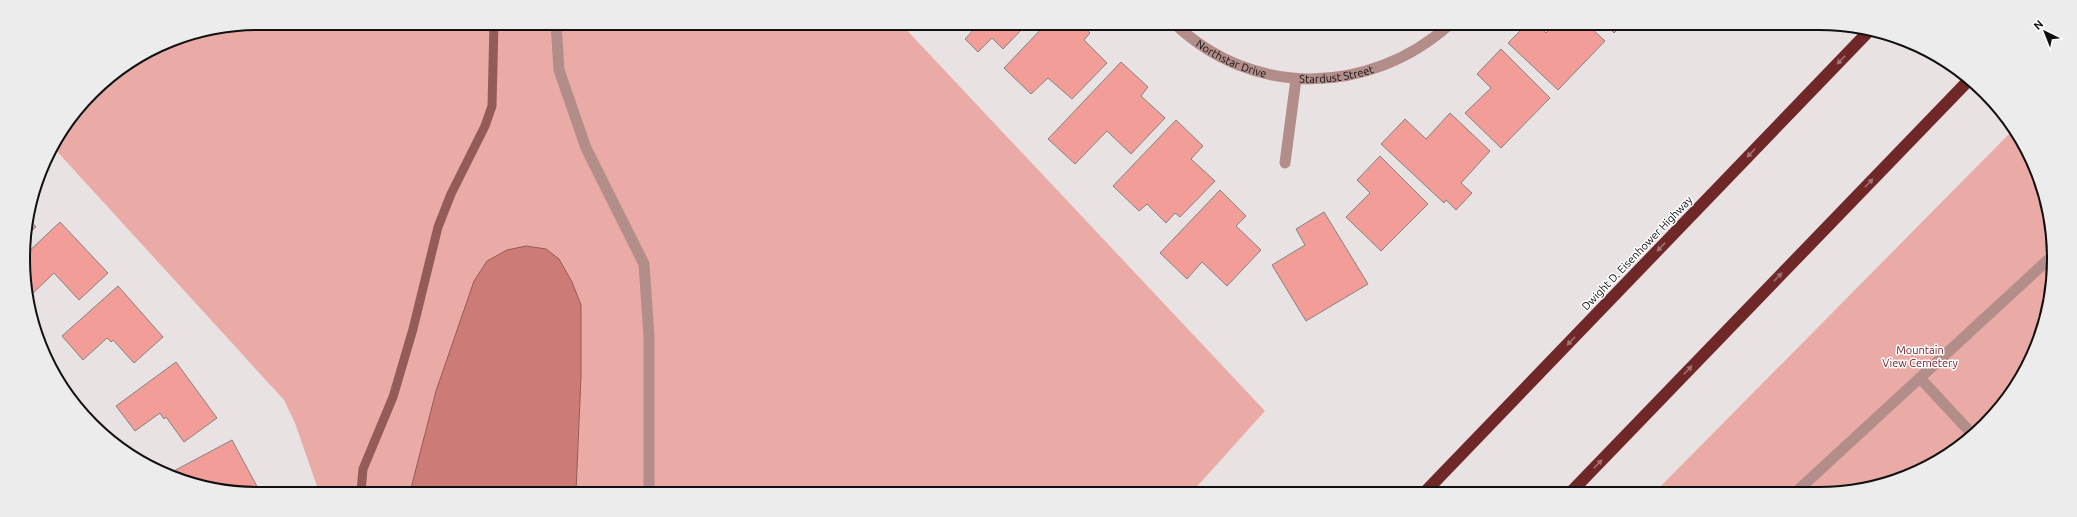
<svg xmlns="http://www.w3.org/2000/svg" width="2077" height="517" viewBox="0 0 2077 517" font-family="Ubuntu,sans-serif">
	<rect width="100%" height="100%" fill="#e9e2e2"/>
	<path fill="#eaaba6" d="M 259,23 L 901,24 L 1265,411 L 1192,492 L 576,492 L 581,376 L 474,281 L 454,341 L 410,492 L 319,492 L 295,423 L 284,400 L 53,147 L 103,82 L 169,41 Z
		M 2013,130 L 2046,198 L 2052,289 L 2030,363 L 1985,425 L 1922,470 L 1849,492 L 1655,492 Z"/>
	<path fill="#cd7b77" stroke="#955b58" d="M 526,246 L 546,249 L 559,259 L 572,282 L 581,305 L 581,376 L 576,492 L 410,492 L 436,391 L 474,281 L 487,261 L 507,250 Z"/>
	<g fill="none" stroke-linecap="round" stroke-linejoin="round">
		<path stroke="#955b58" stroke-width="9" d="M 361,492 L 363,469 L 393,397 L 413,329 L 438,227 L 451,194 L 485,126 L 492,106 L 494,23"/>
	</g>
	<path fill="#f29d98" stroke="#878181" d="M 977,24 L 1027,24 L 1003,49 L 992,38 L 978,52 L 965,39 L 978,25 Z
		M 1046,24 L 1080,24 L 1090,33 L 1084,40 L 1107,63 L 1072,99 L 1048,78 L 1031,94 L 1004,68 Z
		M 1526,25 L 1537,25 L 1546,33 L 1554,25 L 1588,25 L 1605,41 L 1558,90 L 1508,43 Z
		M 1606,25 L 1622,25 L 1614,33 Z
		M 1501,49 L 1550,98 L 1501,148 L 1465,113 L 1491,88 L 1477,74 Z
		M 1121,62 L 1148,87 L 1141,96 L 1165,118 L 1131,154 L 1107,131 L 1075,164 L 1048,139 Z
		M 1450,113 L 1490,151 L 1461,183 L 1472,193 L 1456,210 L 1446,200 L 1444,203 L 1381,144 L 1405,119 L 1426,139 Z
		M 1176,120 L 1203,146 L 1191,159 L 1215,181 L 1180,217 L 1175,213 L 1166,223 L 1147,204 L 1139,211 L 1113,186 Z
		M 1380,156 L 1428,204 L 1381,251 L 1346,217 L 1370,193 L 1357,180 Z
		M 1220,190 L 1246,216 L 1236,226 L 1261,250 L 1227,286 L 1202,262 L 1187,279 L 1160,253 Z
		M 1324,212 L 1368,284 L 1306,321 L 1272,265 L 1305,245 L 1296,229 Z
		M 30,220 L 36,227 L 25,236 Z
		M 60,222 L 108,273 L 79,300 L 54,273 L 29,297 L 25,255 Z
		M 118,286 L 163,337 L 134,363 L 113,340 L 111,342 L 107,338 L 83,360 L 62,336 Z
		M 176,362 L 217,418 L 184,442 L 166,417 L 164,419 L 160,413 L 135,431 L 116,406 Z
		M 232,440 L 260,492 L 228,492 L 170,473 Z"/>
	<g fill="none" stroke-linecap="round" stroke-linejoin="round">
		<path stroke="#b28d8a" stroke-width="11" d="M 556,23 L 559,70 L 586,148 L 644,264 L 649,337 L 649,492
			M 1920,378 L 1972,434
			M 1796,492 L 2050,258"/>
		<g stroke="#b28d8a" stroke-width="11">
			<path id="s1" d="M 1175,24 C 1253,98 1369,96 1449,25"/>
			<path d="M 1285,163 L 1296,79"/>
		</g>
		<path stroke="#6f2727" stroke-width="12" d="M 1425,492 L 1868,32
			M 1571,492 L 1967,82"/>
	</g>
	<defs><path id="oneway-solid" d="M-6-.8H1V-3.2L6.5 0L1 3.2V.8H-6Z"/></defs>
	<g fill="#a17373">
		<use href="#oneway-solid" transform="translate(1841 60) rotate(134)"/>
		<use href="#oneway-solid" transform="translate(1751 153) rotate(134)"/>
		<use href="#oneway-solid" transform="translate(1869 183) rotate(-46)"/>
		<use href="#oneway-solid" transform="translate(1661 247) rotate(134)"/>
		<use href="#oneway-solid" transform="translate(1778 277) rotate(-46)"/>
		<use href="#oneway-solid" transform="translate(1571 341) rotate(134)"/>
		<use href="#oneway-solid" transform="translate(1688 370) rotate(-46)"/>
		<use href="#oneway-solid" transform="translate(1598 464) rotate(-46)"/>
	</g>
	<g text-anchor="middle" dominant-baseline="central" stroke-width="3" stroke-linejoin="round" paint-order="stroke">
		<g font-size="11" fill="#121010" stroke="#fff">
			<text stroke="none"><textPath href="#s1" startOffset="67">Northstar Drive</textPath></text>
			<text stroke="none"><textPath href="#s1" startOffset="176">Stardust Street</textPath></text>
			<text transform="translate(1637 253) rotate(-46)">Dwight D. Eisenhower Highway</text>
		</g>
		<g font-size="11" fill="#78151c" stroke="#fff">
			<text x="1920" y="350">Mountain<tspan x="1920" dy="13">View Cemetery</tspan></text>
		</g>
	</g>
	<path d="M0 0H2077V517H0ZM258 30H1819A228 228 0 0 1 2047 258V259A228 228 0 0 1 1819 487H258A228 228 0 0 1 30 259V258A228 228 0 0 1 258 30Z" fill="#ececec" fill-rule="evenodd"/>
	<path fill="none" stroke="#121010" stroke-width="2" d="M258 30H1819A228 228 0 0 1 2047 258V259A228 228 0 0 1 1819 487H258A228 228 0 0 1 30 259V258A228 228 0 0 1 258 30Z"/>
	<g transform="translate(2045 32) rotate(317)" stroke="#ffffff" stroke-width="3" paint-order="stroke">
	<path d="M0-3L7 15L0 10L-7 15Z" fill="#121010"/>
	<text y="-6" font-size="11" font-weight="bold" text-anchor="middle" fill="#121010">N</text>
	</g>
</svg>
